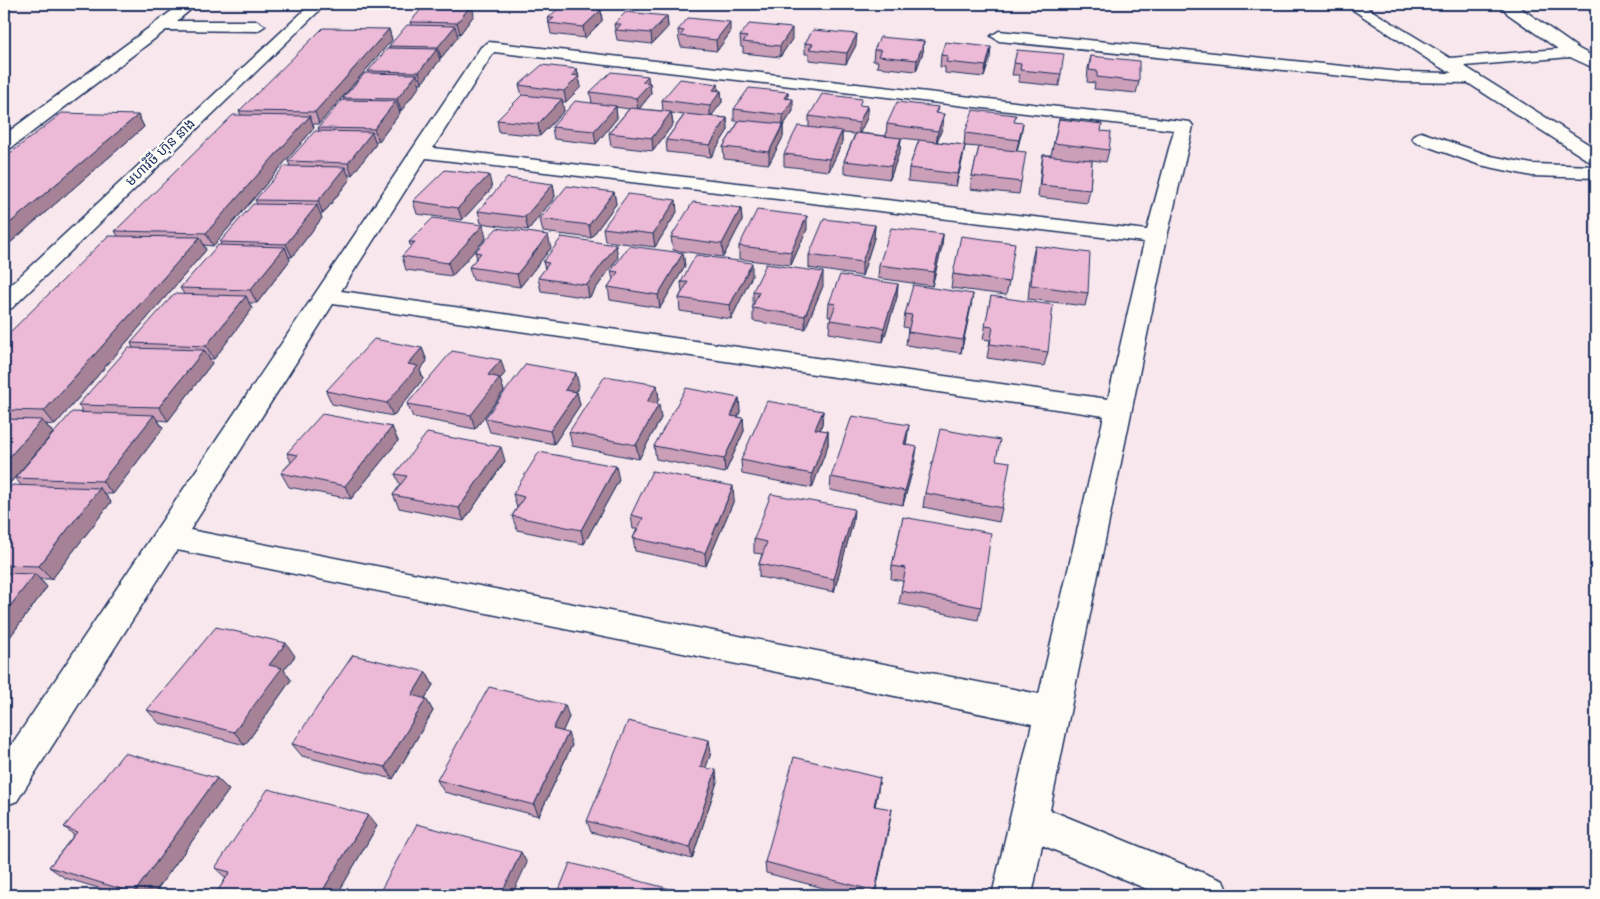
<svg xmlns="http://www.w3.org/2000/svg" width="1600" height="899" viewBox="0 0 1600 899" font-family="'Indie Flower','Noto Sans Khmer',sans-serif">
	<rect width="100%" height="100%" fill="#f8e8ed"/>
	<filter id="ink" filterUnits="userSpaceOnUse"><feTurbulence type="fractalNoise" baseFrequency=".02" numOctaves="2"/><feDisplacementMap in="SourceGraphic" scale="10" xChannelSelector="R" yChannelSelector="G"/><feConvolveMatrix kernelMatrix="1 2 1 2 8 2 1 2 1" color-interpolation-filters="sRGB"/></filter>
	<g filter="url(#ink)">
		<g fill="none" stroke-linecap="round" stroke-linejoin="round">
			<defs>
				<path id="minor" d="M 181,4 L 197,4 L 177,21 L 257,21 L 265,26 L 257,31 L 166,30 L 11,148 L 4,150 L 4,135 Z
					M 311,4 L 326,4 L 12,308 L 4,310 L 4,291 Z
					M 1344,4 L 1361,4 L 1450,58 L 1558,49 L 1508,14 L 1500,4 L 1515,4 L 1579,49 L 1596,58 L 1596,69 L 1570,57 L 1464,66 L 1596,149 L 1596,163 L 1589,161 L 1468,83 L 1401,82 L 999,41 L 991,36 L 999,31 L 1401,72 L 1452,73 L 1438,66 Z
					M 489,42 L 1190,122 L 1193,126 L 1167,237 L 1050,810 L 1223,881 L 1229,895 L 1161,895 L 1042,845 L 1032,895 L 992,895 L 1032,724 L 177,550 L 17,801 L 4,806 L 4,756 L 481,47 ZM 494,52 L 1174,130 L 1147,230 L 433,148 ZM 426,158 L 1144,242 L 1108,399 L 341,291 ZM 333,304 L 1104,416 L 1039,694 L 190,530 Z
					M 1421,132 L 1491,156 L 1532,164 L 1596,166 L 1596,178 L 1532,176 L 1480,165 L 1415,142 L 1412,138 L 1415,134 Z"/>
			</defs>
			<use href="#minor" stroke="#1b2f5e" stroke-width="3"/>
			<use href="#minor" fill="#fdfcf7" fill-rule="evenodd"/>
		</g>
		<path fill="#cb9fb8" stroke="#1b2f5e" d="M 601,10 L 602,21 L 585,38 L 551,34 L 548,18 Z
			M 474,15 L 460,34 L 457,34 L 458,37 L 441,58 L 439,58 L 440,60 L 422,83 L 419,83 L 420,86 L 401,111 L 399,111 L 400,113 L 379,141 L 375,141 L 376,144 L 352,175 L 348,175 L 350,179 L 323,214 L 320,214 L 322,218 L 292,257 L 289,257 L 290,260 L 257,303 L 249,303 L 252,309 L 214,359 L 209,359 L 212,363 L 168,421 L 158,420 L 163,428 L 113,494 L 105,494 L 111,502 L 52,579 L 40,579 L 47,587 L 4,645 L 4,494 L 21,485 L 15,478 L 83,412 L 78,405 L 133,348 L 131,343 L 184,294 L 180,288 L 221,245 L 220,242 L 257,204 L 255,200 L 290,166 L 288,161 L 319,131 L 318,128 L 344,100 L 343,98 L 369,73 L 368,71 L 390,48 L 389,46 L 411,25 L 410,22 Z
			M 667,16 L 668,27 L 652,44 L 617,40 L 614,24 Z
			M 389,29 L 392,40 L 319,124 L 313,124 L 314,128 L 213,246 L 204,245 L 206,250 L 55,425 L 46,424 L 53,433 L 4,490 L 4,338 L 118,236 L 115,231 L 241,115 L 239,111 Z
			M 678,30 L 730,33 L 717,51 L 681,47 L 680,42 L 679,41 Z
			M 740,36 L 792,39 L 780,57 L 743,53 L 743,47 L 741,47 Z
			M 924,41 L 923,52 L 916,71 L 877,67 L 878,61 L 873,61 L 874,50 Z
			M 805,43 L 856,45 L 846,64 L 809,60 L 809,54 L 805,54 Z
			M 1017,50 L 1061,74 L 1059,86 L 1018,82 L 1019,75 L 1012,75 Z
			M 941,55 L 990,58 L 984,77 L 945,73 L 945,67 L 940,67 Z
			M 1091,56 L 1139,82 L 1136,93 L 1094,89 L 1095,83 L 1087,82 L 1088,68 Z
			M 577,69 L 581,87 L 566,102 L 562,102 L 564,111 L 540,136 L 499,132 L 497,120 L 522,95 L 519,85 Z
			M 648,83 L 650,83 L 651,94 L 639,109 L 663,111 L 662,100 L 718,84 L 718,90 L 721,91 L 722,102 L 711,116 L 727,118 L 728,130 L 711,157 L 667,152 L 666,140 L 684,115 L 671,113 L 673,124 L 653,151 L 611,146 L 609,133 L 629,109 L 616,107 L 617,118 L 596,144 L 554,139 L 552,127 L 592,103 L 590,92 Z
			M 788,92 L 788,99 L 793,111 L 783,126 L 783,137 L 769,164 L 724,159 L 723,147 L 739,121 L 734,121 L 734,109 Z
			M 862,106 L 867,106 L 867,118 L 859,133 L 886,136 L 887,124 L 938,107 L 937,113 L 943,126 L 937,142 L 964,145 L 965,133 L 1014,122 L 1021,135 L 1017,151 L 1021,182 L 1019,194 L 970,189 L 972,176 L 979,147 L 965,146 L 963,157 L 956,186 L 908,181 L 909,168 L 919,140 L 901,138 L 900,150 L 890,179 L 844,173 L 844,161 L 855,134 L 842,133 L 842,143 L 829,171 L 784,166 L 784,154 L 809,128 L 809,116 Z
			M 138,115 L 144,127 L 10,243 L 4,243 L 4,158 Z
			M 1059,119 L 1101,131 L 1109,150 L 1106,162 L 1092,160 L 1090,190 L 1087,203 L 1038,197 L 1041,167 L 1043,155 L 1051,155 Z
			M 553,184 L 555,197 L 528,230 L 481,223 L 478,211 Z
			M 492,188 L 462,220 L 417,214 L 413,201 Z
			M 614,192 L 616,204 L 591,238 L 543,232 L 540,219 Z
			M 741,208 L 742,221 L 723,257 L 673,250 L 671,237 Z
			M 677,212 L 655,247 L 605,241 L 603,228 Z
			M 875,225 L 874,238 L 862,276 L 809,268 L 809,255 Z
			M 807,229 L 791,265 L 739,259 L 739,246 Z
			M 943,234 L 942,247 L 932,286 L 878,278 L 879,265 Z
			M 486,238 L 452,276 L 406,270 L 402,256 L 411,247 L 409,242 Z
			M 1035,246 L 1088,293 L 1085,306 L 1028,299 L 1032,259 Z
			M 551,248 L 520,287 L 473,280 L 469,267 L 477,258 L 475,252 Z
			M 683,253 L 685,266 L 660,308 L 610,300 L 608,287 L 613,280 L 611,271 Z
			M 618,258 L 589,298 L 541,291 L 538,278 L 545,269 L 543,262 Z
			M 953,274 L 1009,282 L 1006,295 L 951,288 Z
			M 752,276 L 731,319 L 680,311 L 679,298 L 682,292 L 681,282 Z
			M 898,284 L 897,297 L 883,342 L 829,333 L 830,320 L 831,317 L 828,316 L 829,303 Z
			M 823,286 L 805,329 L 753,321 L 753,291 Z
			M 973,294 L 961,353 L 906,345 L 908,328 L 903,327 L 905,314 Z
			M 991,296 L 1048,352 L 1044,366 L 987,358 L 990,340 L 983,339 Z
			M 422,348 L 427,361 L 420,370 L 423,379 L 393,416 L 332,404 L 326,391 Z
			M 505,373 L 500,379 L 504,391 L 475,429 L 413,417 L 407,404 Z
			M 657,385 L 659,399 L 656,404 L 661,418 L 639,459 L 572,446 L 569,432 Z
			M 579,386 L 576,392 L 577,392 L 580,405 L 554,444 L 490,432 L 485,418 Z
			M 739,398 L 740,412 L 738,417 L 743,418 L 744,431 L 725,473 L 656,459 L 654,446 Z
			M 823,411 L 822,424 L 820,430 L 828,431 L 828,445 L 812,488 L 742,474 L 741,460 Z
			M 392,427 L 398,441 L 351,499 L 289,487 L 281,473 L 291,462 L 287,453 Z
			M 907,439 L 906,445 L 915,461 L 903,505 L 830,490 L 831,477 Z
			M 996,460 L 1002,508 L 999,522 L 923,507 L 925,493 Z
			M 505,461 L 464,521 L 399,508 L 393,495 L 400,485 L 395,474 Z
			M 619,480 L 584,544 L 517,530 L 512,516 L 517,508 L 513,494 Z
			M 734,500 L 706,566 L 635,551 L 633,538 L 637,529 L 633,529 L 631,515 Z
			M 903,517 L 981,607 L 978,620 L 899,604 L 903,581 L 891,579 L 892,566 Z
			M 853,522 L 834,592 L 759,577 L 759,564 L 762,554 L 754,553 L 754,539 Z
			M 295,656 L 284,670 L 291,680 L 245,745 L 159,723 L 147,710 Z
			M 426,672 L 433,685 L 425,698 L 426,699 L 433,711 L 393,779 L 302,756 L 292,744 Z
			M 569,717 L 562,732 L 572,745 L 539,816 L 444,792 L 437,780 Z
			M 711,753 L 705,768 L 717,782 L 692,859 L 591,832 L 587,821 Z
			M 229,790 L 153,895 L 122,895 L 65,878 L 49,867 L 74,835 L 64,827 Z
			M 878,790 L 875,806 L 890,821 L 875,895 L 850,895 L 766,873 L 765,862 Z
			M 377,826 L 337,895 L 215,895 L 226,878 L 215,868 Z"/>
		<path fill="#a58296" stroke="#1b2f5e" d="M 472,4 L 474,15 L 460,34 L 457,23 Z
			M 601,10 L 602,21 L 585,38 L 583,27 Z
			M 667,16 L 668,27 L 652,44 L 651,33 Z
			M 730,22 L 730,33 L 717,51 L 716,40 Z
			M 455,26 L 458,37 L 441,58 L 438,47 Z
			M 792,28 L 792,39 L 780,57 L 780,46 Z
			M 389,29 L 392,40 L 319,124 L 315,112 Z
			M 857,34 L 856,45 L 846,64 L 847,53 Z
			M 924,41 L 923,52 L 916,71 L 917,60 Z
			M 991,47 L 990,58 L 984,77 L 986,66 Z
			M 437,49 L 440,60 L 422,83 L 419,72 Z
			M 577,69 L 581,87 L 566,102 L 564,91 L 572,75 Z
			M 417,74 L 420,86 L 401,111 L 397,99 Z
			M 648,76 L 649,85 L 650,83 L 651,94 L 638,110 L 636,98 L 642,82 Z
			M 718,84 L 719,94 L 721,91 L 722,102 L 710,118 L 710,106 L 713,90 Z
			M 788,92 L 788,104 L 784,98 Z
			M 562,99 L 564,111 L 540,136 L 538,124 Z
			M 793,99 L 793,111 L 783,126 L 783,137 L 769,164 L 769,152 L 783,126 L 783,115 Z
			M 396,101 L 400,113 L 379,141 L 374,129 Z
			M 616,106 L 617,118 L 596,144 L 594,131 Z
			M 867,106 L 867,118 L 859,135 L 859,123 Z
			M 671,112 L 673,124 L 653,151 L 652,138 Z
			M 944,114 L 943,126 L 936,143 L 938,131 Z
			M 138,115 L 144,127 L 10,243 L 4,233 L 4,228 Z
			M 310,116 L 314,128 L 213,246 L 206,233 Z
			M 727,118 L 728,130 L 711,157 L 710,145 Z
			M 1023,123 L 1021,135 L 1016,152 L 1019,140 Z
			M 842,131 L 842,143 L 829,171 L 829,159 Z
			M 372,132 L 376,144 L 352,175 L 348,163 Z
			M 901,138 L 900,150 L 890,179 L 891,166 Z
			M 965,145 L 963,157 L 956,186 L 958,174 Z
			M 345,167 L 350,179 L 323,214 L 318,201 Z
			M 489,175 L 492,188 L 462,220 L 458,208 Z
			M 553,184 L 555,197 L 528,230 L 525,217 Z
			M 614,192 L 616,204 L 591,238 L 589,225 Z
			M 676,200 L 677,212 L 655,247 L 653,234 Z
			M 317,205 L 322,218 L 292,257 L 286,244 Z
			M 741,208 L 742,221 L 723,257 L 722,244 Z
			M 807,216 L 807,229 L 791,265 L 791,252 Z
			M 483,225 L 486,238 L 452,276 L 448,263 Z
			M 875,225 L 874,238 L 862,276 L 862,262 Z
			M 943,234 L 942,247 L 932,286 L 934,272 Z
			M 548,235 L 551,248 L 520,287 L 517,274 Z
			M 200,237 L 206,250 L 55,425 L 44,411 Z
			M 616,245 L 618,258 L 589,298 L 587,285 Z
			M 285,247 L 290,260 L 257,303 L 250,290 Z
			M 683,253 L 685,266 L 660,308 L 658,295 Z
			M 752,263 L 752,276 L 731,319 L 730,305 Z
			M 823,272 L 823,286 L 805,329 L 805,316 Z
			M 898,284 L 897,297 L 883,342 L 884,328 Z
			M 973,294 L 971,307 L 961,353 L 963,340 Z
			M 246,296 L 252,309 L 214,359 L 206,346 Z
			M 422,348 L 427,361 L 420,370 L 423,379 L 393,416 L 387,403 L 408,364 Z
			M 204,350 L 212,363 L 168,421 L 159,407 Z
			M 501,360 L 505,373 L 500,379 L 504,391 L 475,429 L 471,415 L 488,375 Z
			M 576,373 L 579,386 L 568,403 L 565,390 Z
			M 657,385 L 659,399 L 649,416 L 647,402 Z
			M 577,392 L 580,405 L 554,444 L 550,431 Z
			M 739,398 L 740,412 L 732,429 L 731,416 Z
			M 659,404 L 661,418 L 639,459 L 636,445 Z
			M 823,411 L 822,424 L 815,443 L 815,429 Z
			M 154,415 L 163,428 L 113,494 L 102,481 Z
			M 743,418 L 744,431 L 725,473 L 724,459 Z
			M 42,420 L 53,433 L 4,490 L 4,463 Z
			M 909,425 L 907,439 L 902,458 L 904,444 Z
			M 392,427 L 398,441 L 351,499 L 345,486 Z
			M 828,431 L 828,445 L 812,488 L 812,474 Z
			M 501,447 L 505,461 L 464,521 L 459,508 Z
			M 917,447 L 915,461 L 903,505 L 905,491 Z
			M 616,466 L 619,480 L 584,544 L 581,530 Z
			M 733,486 L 734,500 L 706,566 L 705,553 Z
			M 100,488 L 111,502 L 52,579 L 39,566 Z
			M 854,509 L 853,522 L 834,592 L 834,579 Z
			M 35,574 L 47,587 L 4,645 L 4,614 Z
			M 286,643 L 295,656 L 284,670 L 291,680 L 245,745 L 234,732 L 269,665 Z
			M 426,672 L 433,685 L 419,708 L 412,695 Z
			M 426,699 L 433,711 L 393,779 L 385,767 Z
			M 565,705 L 569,717 L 558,742 L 553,729 Z
			M 568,733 L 572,745 L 539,816 L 534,805 Z
			M 709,740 L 711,753 L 702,779 L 700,767 Z
			M 716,770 L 717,782 L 692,859 L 690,848 Z
			M 217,778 L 229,790 L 153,895 L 137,895 L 134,893 Z
			M 880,778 L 878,790 L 873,817 L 874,806 Z
			M 892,809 L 890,821 L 875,895 L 875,891 Z
			M 368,815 L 377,826 L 337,895 L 320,895 Z
			M 521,852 L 527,863 L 512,895 L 501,895 Z"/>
		<path fill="#ecb9d6" stroke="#1b2f5e" d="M 426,4 L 472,4 L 457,23 L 410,22 Z
			M 561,6 L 601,10 L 583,27 L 548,23 L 554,18 L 548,18 Z
			M 626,12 L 667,16 L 651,33 L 616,30 L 621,24 L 614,24 Z
			M 688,18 L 730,22 L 716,40 L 680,36 L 684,31 L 678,30 Z
			M 749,24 L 792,28 L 780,46 L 743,42 L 747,37 L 740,36 Z
			M 407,25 L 455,26 L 438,47 L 389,46 Z
			M 323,28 L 389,29 L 315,112 L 239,111 Z
			M 813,30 L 857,34 L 847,53 L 809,49 L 813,44 L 805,43 Z
			M 880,37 L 924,41 L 917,60 L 878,56 L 881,50 L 874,50 Z
			M 945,42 L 991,47 L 986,66 L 946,62 L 948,56 L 941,55 Z
			M 388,48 L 437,49 L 419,72 L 368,71 Z
			M 1017,50 L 1064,54 L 1061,74 L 1020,70 L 1021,64 L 1014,63 Z
			M 1091,56 L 1139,61 L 1139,82 L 1097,77 L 1097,71 L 1089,70 Z
			M 542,65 L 577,69 L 572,75 L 579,76 L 564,91 L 519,85 Z
			M 611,72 L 648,76 L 642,82 L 650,83 L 636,98 L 590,92 Z
			M 365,73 L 417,74 L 397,99 L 343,98 Z
			M 680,79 L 718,84 L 713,90 L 721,91 L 710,106 L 662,100 Z
			M 749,88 L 788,92 L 784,98 L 793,99 L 783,115 L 734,109 Z
			M 822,94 L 862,99 L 859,105 L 867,106 L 859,123 L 809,116 Z
			M 522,95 L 562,99 L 538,124 L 497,120 Z
			M 342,100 L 396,101 L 374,129 L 318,128 Z
			M 575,101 L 616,106 L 594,131 L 552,127 Z
			M 897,102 L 938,107 L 935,113 L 944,114 L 938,131 L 887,124 Z
			M 630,108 L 671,112 L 652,138 L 609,133 Z
			M 973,110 L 1016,115 L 1014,122 L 1023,123 L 1019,140 L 965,133 Z
			M 62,113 L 138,115 L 4,228 L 4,158 Z
			M 685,114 L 727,118 L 710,145 L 666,140 Z
			M 233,115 L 310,116 L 206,233 L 115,231 Z
			M 1059,119 L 1102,124 L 1101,131 L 1111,132 L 1109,150 L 1054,143 Z
			M 740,120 L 783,124 L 769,152 L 723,147 Z
			M 798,126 L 842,131 L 829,159 L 784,154 Z
			M 315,131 L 372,132 L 348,163 L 288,161 Z
			M 856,133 L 901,138 L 891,166 L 844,161 Z
			M 919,140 L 965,145 L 958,174 L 909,168 Z
			M 979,147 L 1026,152 L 1021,182 L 972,176 Z
			M 1043,155 L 1092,160 L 1090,190 L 1040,185 Z
			M 285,166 L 345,167 L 318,201 L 255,200 Z
			M 445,170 L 489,175 L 458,208 L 413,201 Z
			M 507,178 L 553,184 L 525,217 L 478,211 Z
			M 567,186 L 614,192 L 589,225 L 540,219 Z
			M 628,194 L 676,200 L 653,234 L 603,228 Z
			M 693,202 L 741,208 L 722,244 L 671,237 Z
			M 253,204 L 317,205 L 286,244 L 220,242 Z
			M 757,210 L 807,216 L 791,252 L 739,246 Z
			M 433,218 L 483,225 L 448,263 L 402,256 L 415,242 L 409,242 Z
			M 824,219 L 875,225 L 862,262 L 809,255 Z
			M 497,228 L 548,235 L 517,274 L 469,267 L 481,253 L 475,252 Z
			M 891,228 L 943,234 L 934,272 L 879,265 Z
			M 108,236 L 200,237 L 44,411 L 4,410 L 4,338 Z
			M 961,236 L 1015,243 L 1009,282 L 953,274 Z
			M 562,237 L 616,245 L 587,285 L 538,278 L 549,263 L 543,262 Z
			M 218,245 L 285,247 L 250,290 L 180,288 Z
			M 629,246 L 683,253 L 658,295 L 608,287 L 618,272 L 611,271 Z
			M 1035,246 L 1090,253 L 1088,293 L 1031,285 Z
			M 696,255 L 752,263 L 730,305 L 679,298 L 688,282 L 681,282 Z
			M 766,264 L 823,272 L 805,316 L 752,308 L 759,292 L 753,291 Z
			M 840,275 L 898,284 L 884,328 L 830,320 L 836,304 L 829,303 Z
			M 913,285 L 973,294 L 963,340 L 908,332 L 912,315 L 905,314 Z
			M 174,294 L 246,296 L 206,346 L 131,343 Z
			M 991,296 L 1053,305 L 1048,352 L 990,344 L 993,327 L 985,326 Z
			M 374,339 L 422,348 L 408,364 L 418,366 L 387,403 L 326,391 Z
			M 128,348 L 204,350 L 159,407 L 78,405 Z
			M 452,351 L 501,360 L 488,375 L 500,378 L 471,415 L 407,404 Z
			M 526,364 L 576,373 L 565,390 L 577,392 L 550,431 L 485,418 Z
			M 605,376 L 657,385 L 647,402 L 659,404 L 636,445 L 569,432 Z
			M 686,388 L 739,398 L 731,416 L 743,418 L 724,459 L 654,446 Z
			M 767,401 L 823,411 L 815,429 L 828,431 L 812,474 L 741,460 Z
			M 72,412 L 154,415 L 102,481 L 15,478 Z
			M 322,414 L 392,427 L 345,486 L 281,473 L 298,455 L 287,453 Z
			M 852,416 L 909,425 L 904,444 L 917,447 L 905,491 L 831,477 Z
			M 4,419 L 42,420 L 4,463 Z
			M 940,429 L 1000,440 L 996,460 L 1010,462 L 1002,508 L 925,493 Z
			M 427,433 L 501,447 L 459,508 L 393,495 L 407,476 L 395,474 Z
			M 539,452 L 616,466 L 581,530 L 512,516 L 524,497 L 513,494 Z
			M 652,471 L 733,486 L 705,553 L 633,538 L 643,518 L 631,515 Z
			M 12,485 L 100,488 L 39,566 L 4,565 L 4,494 Z
			M 771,494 L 854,509 L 834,579 L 759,564 L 767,542 L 754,539 Z
			M 903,517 L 991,533 L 981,607 L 901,591 L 906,568 L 892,566 Z
			M 4,573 L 35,574 L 4,614 Z
			M 216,627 L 286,643 L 269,665 L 282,668 L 234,732 L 147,710 Z
			M 353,655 L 426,672 L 412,695 L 426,699 L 385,767 L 292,744 Z
			M 489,687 L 565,705 L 553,729 L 568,733 L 534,805 L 437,780 Z
			M 628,721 L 709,740 L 700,767 L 716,770 L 690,848 L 587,821 Z
			M 124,753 L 217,778 L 134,893 L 49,867 L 77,832 L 64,827 Z
			M 794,757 L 880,778 L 874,806 L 892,809 L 875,891 L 765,862 Z
			M 268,789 L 368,815 L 320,895 L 215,895 L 230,872 L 215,868 Z
			M 417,824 L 521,852 L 501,895 L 378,895 Z
			M 570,863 L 682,892 L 681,895 L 557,895 Z"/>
	</g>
	<g text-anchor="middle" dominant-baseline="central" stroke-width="4.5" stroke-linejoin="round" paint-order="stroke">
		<g font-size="14" fill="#1b2f5e" stroke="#fdfcf7">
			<text transform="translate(161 153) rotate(-44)">មហាវិថី ហ៊ុន នាង</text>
		</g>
	</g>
	<rect width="1600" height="899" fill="none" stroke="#fdfcf7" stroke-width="20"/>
	<rect x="10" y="10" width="1580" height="879" fill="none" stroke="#1b2f5e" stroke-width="2" filter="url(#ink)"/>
</svg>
